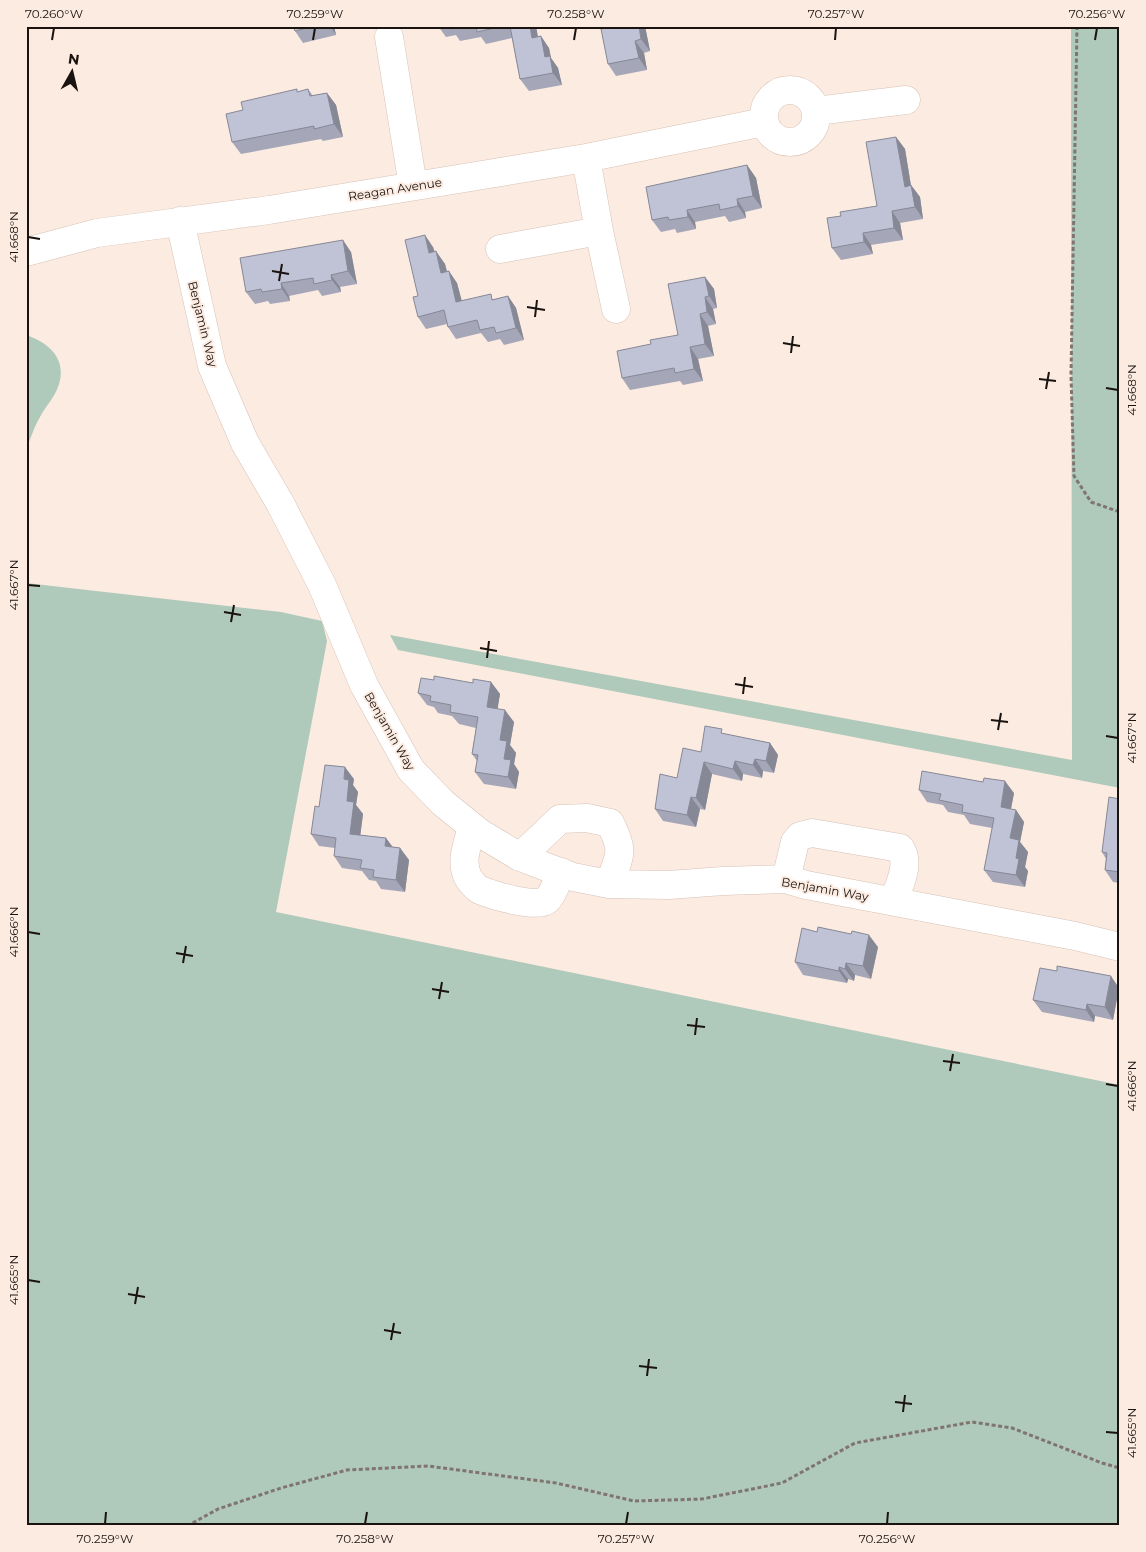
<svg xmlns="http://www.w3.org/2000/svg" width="1146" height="1552" viewBox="0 0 1146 1552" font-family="Montserrat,sans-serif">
	<rect width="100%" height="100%" fill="#fcebe1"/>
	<path fill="#afc9bb" d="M 1071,26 L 1120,26 L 1120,788 L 398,650 L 390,635 L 1072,760 Z
		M 26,335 C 50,343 68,360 58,387 C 54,398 45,407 40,417 C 34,427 31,438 26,449 Z
		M 26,583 L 281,612 L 322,621 L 327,641 L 276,912 L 1120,1085 L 1120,1526 L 26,1526 Z"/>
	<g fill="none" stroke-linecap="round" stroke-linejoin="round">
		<defs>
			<path id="minor" d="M 389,37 L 413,186
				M764 116a26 26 0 1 1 52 0a26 26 0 1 1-52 0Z
				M 816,111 L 906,100
				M 586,158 L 599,231
				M 180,221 L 212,366 L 245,443 L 280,503 L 322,585 L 364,685 L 411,770 L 443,803 L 480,833 L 520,857 L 573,877 L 609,884 L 669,885 L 723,881 L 786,879 L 806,885 L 1075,936 L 1120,947
				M 500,249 L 599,231 L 616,309
				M 26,252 L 97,233 L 269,210 L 586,158 L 764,122
				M 472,827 C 468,843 459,863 469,879 C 472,883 476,888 480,890 C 492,895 538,909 547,900 C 554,893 557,881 561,872
				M 520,857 L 560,819 L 587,818 L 610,823 C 625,852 620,855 609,884
				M 786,879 L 795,842 L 800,836 L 812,833 L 900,848 C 911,864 899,884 894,901"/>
		</defs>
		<use href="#minor" stroke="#d7c2b6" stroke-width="29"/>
		<path stroke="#80756e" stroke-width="3" stroke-dasharray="4 2.5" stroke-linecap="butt" d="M 1077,26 L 1071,375 L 1074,476 L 1091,502 L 1120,512
			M 187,1526 L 218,1509 L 281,1488 L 347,1470 L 428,1466 L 556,1483 L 634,1501 L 702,1499 L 782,1483 L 855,1443 L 972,1422 L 1012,1428 L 1102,1463 L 1120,1468"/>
		<use href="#minor" stroke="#fff" stroke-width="28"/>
	</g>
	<path fill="#a5a7b8" d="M 293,26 L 334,26 L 336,35 L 303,43 L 295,31 Z
		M 438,26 L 536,26 L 538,37 L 549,48 L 551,58 L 558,68 L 562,85 L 529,91 L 520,79 L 512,38 L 486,44 L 481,37 L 460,41 L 456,35 L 446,37 Z
		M 645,26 L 650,51 L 644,53 L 647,70 L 616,76 L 608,64 Z
		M 308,89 L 313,96 L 327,93 L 336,105 L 343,137 L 323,141 L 321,139 L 241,154 L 232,142 L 243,110 L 298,92 Z
		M 896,137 L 905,149 L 911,185 L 920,197 L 923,219 L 900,223 L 903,240 L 871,245 L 873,254 L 841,260 L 832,248 L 841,216 L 877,206 Z
		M 747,165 L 756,178 L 762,208 L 745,212 L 746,218 L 729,222 L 725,216 L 695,222 L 696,229 L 677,233 L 675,229 L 661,232 L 652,220 Z
		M 433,247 L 435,252 L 445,264 L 447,271 L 457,283 L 462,301 L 495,299 L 508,296 L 516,308 L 524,340 L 504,345 L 500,339 L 488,342 L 481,333 L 456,339 L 448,327 L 447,324 L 426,329 L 418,317 L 418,296 Z
		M 351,252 L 357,284 L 340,287 L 341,292 L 322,296 L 318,290 L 289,296 L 290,301 L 270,304 L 268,301 L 255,304 L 246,292 Z
		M 705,277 L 714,289 L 717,308 L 713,309 L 716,324 L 708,326 L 714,356 L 698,359 L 703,381 L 683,385 L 680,381 L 630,390 L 622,378 L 651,344 L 678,335 Z
		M 434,680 L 473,683 L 491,682 L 500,694 L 497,709 L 514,722 L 510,745 L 516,753 L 514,764 L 519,772 L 516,789 L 484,784 L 475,772 L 477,761 L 472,754 L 476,728 L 459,724 L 452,716 L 438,713 L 434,707 L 427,705 L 418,693 Z
		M 726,734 L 770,743 L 778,755 L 774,773 L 763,771 L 762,778 L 743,774 L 742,781 L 712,774 L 705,810 L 700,809 L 696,827 L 663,821 L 655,809 L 677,778 L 701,752 Z
		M 354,779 L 353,785 L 358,792 L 356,805 L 363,814 L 360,835 L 386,838 L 392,847 L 400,848 L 409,860 L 405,892 L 381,889 L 376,881 L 369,880 L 362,871 L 342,868 L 334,856 L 335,848 L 319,846 L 311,834 Z
		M 919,790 L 1014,793 L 1011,809 L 1016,810 L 1024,822 L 1020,842 L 1028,852 L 1025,867 L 1028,871 L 1025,887 L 993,882 L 984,870 L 992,828 L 970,824 L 964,815 L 948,812 L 943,805 L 927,802 Z
		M 1120,799 L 1120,883 L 1113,882 L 1105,870 L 1106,859 L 1102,852 Z
		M 878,947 L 871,979 L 855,975 L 854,981 L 848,979 L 847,983 L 803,975 L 795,962 Z
		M 1119,988 L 1113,1020 L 1095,1016 L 1094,1022 L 1042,1012 L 1033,1000 Z"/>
	<path fill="#868896" d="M 330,26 L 334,26 L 336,35 Z
		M 530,26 L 536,26 L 540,50 L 532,38 Z
		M 639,26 L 645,26 L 650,51 L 641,39 Z
		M 541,36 L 549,48 L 551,58 L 558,68 L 562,85 L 553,73 L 545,57 Z
		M 635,41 L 644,53 L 647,70 L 639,58 Z
		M 327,93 L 336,105 L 343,137 L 334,124 Z
		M 896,137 L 905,149 L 913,199 L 905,187 Z
		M 747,165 L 756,178 L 762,208 L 753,196 Z
		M 911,185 L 920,197 L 923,219 L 915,207 Z
		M 737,199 L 745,212 L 746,218 L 738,206 Z
		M 687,210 L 695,222 L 696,229 L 688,217 Z
		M 892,211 L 900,223 L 903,240 L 894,228 Z
		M 863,233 L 871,245 L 873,254 L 864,242 Z
		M 425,235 L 433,247 L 438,265 L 429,253 Z
		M 343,240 L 351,252 L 357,284 L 348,271 Z
		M 436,251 L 445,264 L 450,285 L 441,273 Z
		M 449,271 L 457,283 L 465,314 L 456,302 Z
		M 331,275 L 340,287 L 341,292 L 332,280 Z
		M 705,277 L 714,289 L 717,308 L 709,296 Z
		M 281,283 L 289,296 L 290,301 L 282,289 Z
		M 508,296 L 516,308 L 524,340 L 516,328 Z
		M 705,297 L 713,309 L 716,324 L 707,312 Z
		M 700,314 L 708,326 L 714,356 L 705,344 Z
		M 690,347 L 698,359 L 703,381 L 694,369 Z
		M 491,682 L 500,694 L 496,719 L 487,707 Z
		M 505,710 L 514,722 L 510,745 L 516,753 L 514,764 L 519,772 L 516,789 L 508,777 L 500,740 Z
		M 770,743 L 778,755 L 774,773 L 766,761 Z
		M 755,759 L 763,771 L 762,778 L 753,765 Z
		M 735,761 L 743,774 L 742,781 L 733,769 Z
		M 704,762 L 712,774 L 705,810 L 696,798 Z
		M 345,767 L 354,779 L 353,785 L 358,792 L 356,805 L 363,814 L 359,846 L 350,834 L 344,779 Z
		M 1005,781 L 1014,793 L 1009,819 L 1001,807 Z
		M 691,797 L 700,809 L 696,827 L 687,815 Z
		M 1016,810 L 1024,822 L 1020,842 L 1028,852 L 1025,867 L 1028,871 L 1025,887 L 1016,875 L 1016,858 L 1010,838 Z
		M 386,838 L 395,850 L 385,846 Z
		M 400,848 L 409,860 L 405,892 L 396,880 Z
		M 869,935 L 878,947 L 871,979 L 863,966 Z
		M 846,963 L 855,975 L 854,981 L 845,969 Z
		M 839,967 L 848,979 L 847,983 L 839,971 Z
		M 1111,976 L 1119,988 L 1113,1020 L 1105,1007 Z
		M 1087,1004 L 1095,1016 L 1094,1022 L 1086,1010 Z"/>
	<path fill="#c0c2d6" stroke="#868896" d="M 293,26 L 315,26 L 295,31 Z
		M 451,26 L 468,26 L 452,29 Z
		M 476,26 L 504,26 L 477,32 Z
		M 510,26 L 530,26 L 532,38 L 541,36 L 545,57 L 550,56 L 553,73 L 520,79 Z
		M 612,26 L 639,26 L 641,39 L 635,41 L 639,58 L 608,64 L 601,29 Z
		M 297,89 L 297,92 L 308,89 L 310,96 L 327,93 L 334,124 L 314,129 L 314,126 L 232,142 L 226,114 L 243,110 L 241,102 Z
		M 896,137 L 905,187 L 911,185 L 915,207 L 892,211 L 894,228 L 863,233 L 864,242 L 832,248 L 827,218 L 841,216 L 840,212 L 877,206 L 866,142 Z
		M 747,165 L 753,196 L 737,199 L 738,206 L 720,210 L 719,204 L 687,210 L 688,217 L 669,220 L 668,217 L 652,220 L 646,187 Z
		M 425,235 L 429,253 L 436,251 L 441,273 L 449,271 L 456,302 L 491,294 L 492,300 L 508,296 L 516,328 L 496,333 L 494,327 L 480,330 L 477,320 L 448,327 L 444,310 L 418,317 L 413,297 L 418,296 L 405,240 Z
		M 343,240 L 348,271 L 331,275 L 332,280 L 314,284 L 313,278 L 281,283 L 282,289 L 262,292 L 261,289 L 246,292 L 240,258 Z
		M 705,277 L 709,296 L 705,297 L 707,312 L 700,314 L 705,344 L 690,347 L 694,369 L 675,373 L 674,368 L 622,378 L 617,351 L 651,344 L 650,340 L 678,335 L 668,284 Z
		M 434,676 L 473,683 L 473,679 L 491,682 L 487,707 L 505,710 L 500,740 L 507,741 L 504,759 L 511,760 L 508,777 L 475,772 L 478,755 L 472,754 L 478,717 L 450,712 L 451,705 L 430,701 L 431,696 L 418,693 L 421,678 L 434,680 Z
		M 705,726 L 722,729 L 721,733 L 770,743 L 766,761 L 755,759 L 753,765 L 735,761 L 733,769 L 704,762 L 696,798 L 691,797 L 687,815 L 655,809 L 660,774 L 677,778 L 683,748 L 701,752 Z
		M 325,765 L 345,767 L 344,779 L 349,780 L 347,801 L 354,802 L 350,834 L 386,838 L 385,846 L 400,848 L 396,880 L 373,877 L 374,870 L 360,868 L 362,860 L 334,856 L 336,838 L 311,834 L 315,806 L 319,807 Z
		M 922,771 L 983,782 L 984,778 L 1005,781 L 1001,807 L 1016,810 L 1010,838 L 1019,840 L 1016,858 L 1019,859 L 1016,875 L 984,870 L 994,818 L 962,812 L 963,805 L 939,800 L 941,794 L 919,790 Z
		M 1109,797 L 1120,799 L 1120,872 L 1105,870 L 1107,853 L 1102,852 Z
		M 818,927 L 851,934 L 852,931 L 869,935 L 863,966 L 846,963 L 845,969 L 839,967 L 839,971 L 795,962 L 802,928 L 817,932 Z
		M 1057,966 L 1111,976 L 1105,1007 L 1087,1004 L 1086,1010 L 1033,1000 L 1040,968 L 1057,971 Z"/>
	<path fill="none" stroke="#1a130f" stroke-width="2" d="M 52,40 L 54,28M 313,40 L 315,28M 574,40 L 576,28M 835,40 L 836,28M 1095,40 L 1097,28M 28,237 L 40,239M 272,271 L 289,274M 279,281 L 282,264M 527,307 L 545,310M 535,317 L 537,300M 783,343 L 800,346M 791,353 L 793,336M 1039,379 L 1056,381M 1106,388 L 1118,390M 1046,389 L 1049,372M 28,585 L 40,586M 224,612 L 241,615M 231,622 L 234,605M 480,648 L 497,651M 487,658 L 489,641M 735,684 L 753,687M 743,694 L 745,677M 991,720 L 1008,722M 998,730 L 1001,713M 1106,736 L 1118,738M 28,932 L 40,934M 176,953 L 193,956M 183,963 L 186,946M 432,989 L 449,992M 439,999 L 442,982M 687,1025 L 705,1027M 695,1035 L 697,1018M 943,1061 L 960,1063M 950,1071 L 953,1054M 1106,1084 L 1118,1086M 28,1280 L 40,1282M 128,1294 L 145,1297M 135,1304 L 138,1287M 384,1330 L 401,1333M 391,1340 L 394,1323M 639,1366 L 657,1368M 647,1376 L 649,1359M 895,1402 L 912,1404M 903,1412 L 905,1395M 1106,1432 L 1118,1433M 105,1524 L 106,1512M 365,1524 L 367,1512M 626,1524 L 628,1512M 887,1524 L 888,1512"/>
	<g text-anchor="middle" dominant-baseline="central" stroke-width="4" stroke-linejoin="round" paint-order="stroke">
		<g font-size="12" fill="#1a130f" stroke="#fcebe1">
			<text transform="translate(395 189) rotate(-9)">Reagan Avenue</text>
			<text transform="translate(203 324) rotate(76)">Benjamin Way</text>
			<text transform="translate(390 731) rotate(60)">Benjamin Way</text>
			<text transform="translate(825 889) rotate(10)">Benjamin Way</text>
		</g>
	</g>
	<rect width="1146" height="1552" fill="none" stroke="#fcebe1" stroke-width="55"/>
	<g transform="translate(72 72) rotate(8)" stroke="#fcebe1" stroke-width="4" paint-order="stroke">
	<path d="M0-4L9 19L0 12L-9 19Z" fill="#1a130f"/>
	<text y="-8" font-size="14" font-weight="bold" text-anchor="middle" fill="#1a130f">N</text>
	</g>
	<rect x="28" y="28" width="1090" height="1496" fill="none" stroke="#1a130f" stroke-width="2"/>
	<g font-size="12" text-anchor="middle" fill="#1a130f">
		<text x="54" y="18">70.260°W</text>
		<text x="315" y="18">70.259°W</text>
		<text x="576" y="18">70.258°W</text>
		<text x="836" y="18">70.257°W</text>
		<text x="1097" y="18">70.256°W</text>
		<text transform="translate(14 237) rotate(-90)" y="4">41.668°N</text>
		<text transform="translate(1132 390) rotate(-90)" y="4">41.668°N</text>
		<text transform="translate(14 585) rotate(-90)" y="4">41.667°N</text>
		<text transform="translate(1132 738) rotate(-90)" y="4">41.667°N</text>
		<text transform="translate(14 932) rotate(-90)" y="4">41.666°N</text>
		<text transform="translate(1132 1086) rotate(-90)" y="4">41.666°N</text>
		<text transform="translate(14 1280) rotate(-90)" y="4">41.665°N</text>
		<text transform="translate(1132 1433) rotate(-90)" y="4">41.665°N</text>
		<text x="105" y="1543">70.259°W</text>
		<text x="365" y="1543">70.258°W</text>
		<text x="626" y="1543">70.257°W</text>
		<text x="887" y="1543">70.256°W</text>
	</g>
</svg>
